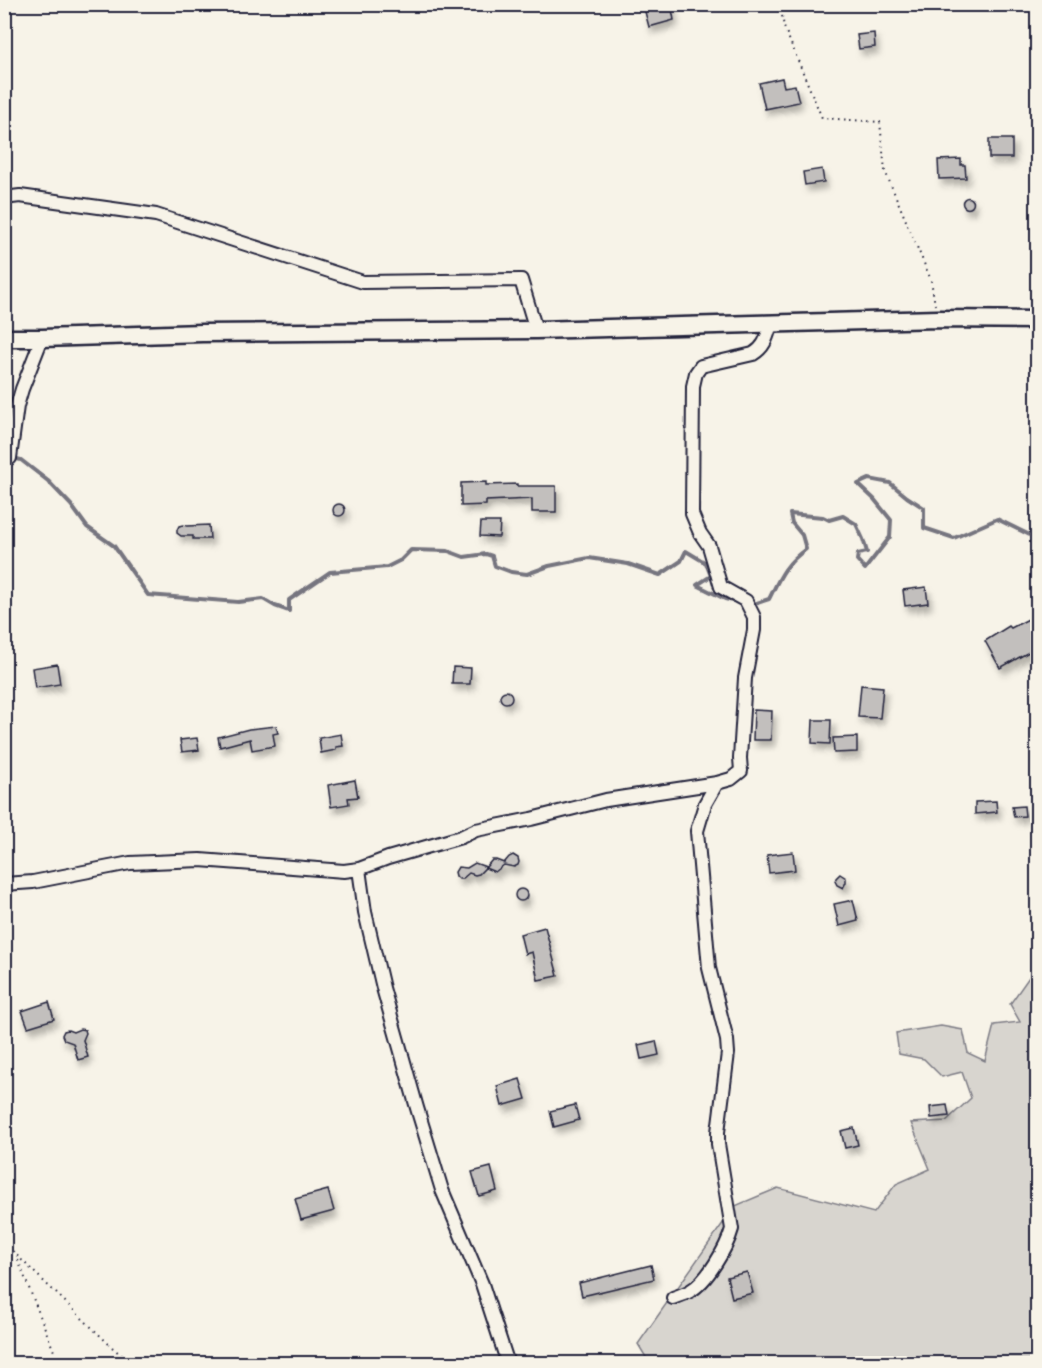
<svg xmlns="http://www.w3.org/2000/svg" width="1042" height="1368" viewBox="0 0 1042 1368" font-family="'Comic Neue',sans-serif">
	<defs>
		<filter id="shadow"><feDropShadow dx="3.5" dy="6" stdDeviation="3" flood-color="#0004"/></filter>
	</defs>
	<rect width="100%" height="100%" fill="#f7f3e8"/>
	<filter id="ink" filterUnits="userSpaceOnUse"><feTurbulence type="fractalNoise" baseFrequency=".0167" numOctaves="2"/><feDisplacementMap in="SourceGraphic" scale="12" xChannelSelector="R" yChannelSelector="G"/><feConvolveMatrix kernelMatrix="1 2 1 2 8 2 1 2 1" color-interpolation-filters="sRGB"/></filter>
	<g filter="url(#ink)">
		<path fill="#d8d5cf" stroke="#7d7c85" stroke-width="1.5" d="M 1035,941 L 1037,941 L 1037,1363 L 650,1364 L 638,1344 L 735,1206 L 778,1188 L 874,1213 L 896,1184 L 930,1169 L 911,1123 L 946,1121 L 971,1098 L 962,1072 L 942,1077 L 924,1059 L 899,1054 L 896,1033 L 941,1026 L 963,1030 L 968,1053 L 985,1061 L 994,1025 L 1020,1022 L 1010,1004 L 1034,970 Z"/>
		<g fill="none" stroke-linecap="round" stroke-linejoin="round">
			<path stroke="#76747f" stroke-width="4" d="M 13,458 L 21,460 L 48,481 L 71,505 L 87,527 L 114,546 L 148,595 L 238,602 L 263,599 L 275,606 L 289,611 L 289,600 L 330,572 L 387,567 L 401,560 L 411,550 L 448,551 L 464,557 L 486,554 L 492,556 L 495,566 L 511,572 L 527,574 L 549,566 L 589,558 L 628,564 L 660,575 L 681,561 L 686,551 L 706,563 L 711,576 L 697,585 L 725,599 L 738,602
				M 751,605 L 769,599 C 780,577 785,564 806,549 L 802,535 L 792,523 L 790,514 L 823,517 L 829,520 L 843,516 L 856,524 L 863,539 L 867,552 L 858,554 L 857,560 L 865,569 L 890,537 L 891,520 L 874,499 L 858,484 L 869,479 L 890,483 L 907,497 L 924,508 L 924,528 L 954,538 L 997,519 L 1038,539"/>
		</g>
		<path fill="#c2bfbd" stroke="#22223b" stroke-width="1.5" filter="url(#shadow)" d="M 658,4 L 671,4 L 674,20 L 649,27 L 644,8 Z
			M 874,33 L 875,47 L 859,49 L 857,35 Z
			M 782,78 L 784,87 L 795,85 L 799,102 L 765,109 L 759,83 Z
			M 989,139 L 1012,139 L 1012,158 L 989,158 Z
			M 961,159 L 961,165 L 965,165 L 966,178 L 939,179 L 938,160 Z
			M 822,169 L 824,182 L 805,185 L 803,172 Z
			M962.5 203a5.5 5.5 0 1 1 11 0a5.5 5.5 0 1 1-11 0Z
			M 486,482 L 486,485 L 517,484 L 517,486 L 556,486 L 556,512 L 532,512 L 532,499 L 486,501 L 486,505 L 461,506 L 461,483 Z
			M333 510a6 6 0 1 1 12 0a6 6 0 1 1-12 0Z
			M 481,522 L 500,522 L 499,537 L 480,536 Z
			M 183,525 L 187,526 L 209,525 L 210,539 L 193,539 L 193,536 L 181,536 L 177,533 L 177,530 L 179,526 Z
			M 926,587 L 928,603 L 905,606 L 903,590 Z
			M 1038,614 L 1038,647 L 1000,668 L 985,641 L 1009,626 L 1011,628 Z
			M 57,664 L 60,684 L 35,688 L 32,668 Z
			M 453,667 L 471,668 L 470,684 L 452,684 Z
			M 861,685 L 883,687 L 880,718 L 858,717 Z
			M500 697a6 6 0 1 1 12 0a6 6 0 1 1-12 0Z
			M 754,710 L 772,711 L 771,740 L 753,740 Z
			M 813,720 L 831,720 L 830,744 L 812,743 Z
			M 276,726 L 278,733 L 273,734 L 275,746 L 252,750 L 250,739 L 220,747 L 218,737 L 249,729 Z
			M 341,734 L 343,746 L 336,747 L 336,750 L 321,753 L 319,738 Z
			M 857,737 L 857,752 L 834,753 L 833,738 Z
			M 197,738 L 199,750 L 182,752 L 180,740 Z
			M 355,780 L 358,797 L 348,798 L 349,804 L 331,807 L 328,785 Z
			M 996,801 L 997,812 L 975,814 L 975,802 Z
			M 1024,806 L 1025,816 L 1014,817 L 1012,807 Z
			M 793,852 L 795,870 L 769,873 L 767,855 Z
			M 513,855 L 518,858 L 519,862 L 518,865 L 514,867 L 504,865 L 495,872 L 485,868 L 479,874 L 475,875 L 469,873 L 462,879 L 459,879 L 456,876 L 455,872 L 458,867 L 467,868 L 475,863 L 486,867 L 492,860 L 496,860 L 504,863 L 509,857 Z
			M 840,874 L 846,878 L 846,882 L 843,888 L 837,885 L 835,881 L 836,878 Z
			M515 895a6 6 0 1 1 12 0a6 6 0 1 1-12 0Z
			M 853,900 L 858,921 L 839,926 L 834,904 Z
			M 545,927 L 558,976 L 538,980 L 532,952 L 525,954 L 520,934 Z
			M 49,1002 L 54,1019 L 28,1027 L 22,1011 Z
			M 80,1029 L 85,1030 L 86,1033 L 83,1040 L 88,1057 L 78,1060 L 73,1043 L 64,1040 L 62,1035 L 64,1031 L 68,1030 L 73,1032 Z
			M 656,1041 L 659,1055 L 641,1059 L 638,1045 Z
			M 520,1079 L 526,1099 L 502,1106 L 497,1086 Z
			M 575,1105 L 579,1120 L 554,1127 L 550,1111 Z
			M 947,1105 L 949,1116 L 931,1118 L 930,1107 Z
			M 854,1128 L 858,1145 L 845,1148 L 841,1131 Z
			M 491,1167 L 497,1191 L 479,1196 L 472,1172 Z
			M 328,1190 L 334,1211 L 301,1220 L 295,1199 Z
			M 651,1265 L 654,1279 L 582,1296 L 579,1283 Z
			M 747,1272 L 753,1293 L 732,1298 L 727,1277 Z"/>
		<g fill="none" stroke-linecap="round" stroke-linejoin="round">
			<defs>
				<path id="street" d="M 4,198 L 20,196 L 156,215 L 363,282 L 521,280 L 536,330
					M 4,460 L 10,458 L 17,406 L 22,389 L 42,338
					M 359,869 L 365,912 L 383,988 L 417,1108 L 442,1190 L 482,1284 L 508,1364
					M 4,884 L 33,882 L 130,863 L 200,860 L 344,871 L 359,869 L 388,858 L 461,837 L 476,830 L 531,819 L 606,800 L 717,783 L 731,779 L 741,771 L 740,758 L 745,678 L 754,630 L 754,617 L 746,601 L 721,587 L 709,546 L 700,533 L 692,514 L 693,386 L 696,373 L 701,366 L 753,354 C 765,347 767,337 771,324
					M 673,1298 C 678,1296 685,1294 690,1291 C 707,1282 727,1247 732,1229 L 718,1144 L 718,1132 L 728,1053 L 727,1040 L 709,968 L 697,831 L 705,804 L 717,783"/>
				<path id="secondary" d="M 4,338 L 42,338 L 202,333 L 536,330 L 938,319 L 1038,320"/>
			</defs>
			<use href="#street" stroke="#22223b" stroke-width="16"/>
			<use href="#secondary" stroke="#22223b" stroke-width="21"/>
			<path stroke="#22223b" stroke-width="2" stroke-dasharray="1.5 4.5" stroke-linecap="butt" d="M 780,4 L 784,27 L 822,118 L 880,122 L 885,171 L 931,280 L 935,305
				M 4,1243 L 113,1348 L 132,1364
				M 18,1260 L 57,1359 L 55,1364"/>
			<use href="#street" stroke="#f7f3e8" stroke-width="12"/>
			<use href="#secondary" stroke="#f7f3e8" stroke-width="16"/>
		</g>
	</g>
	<rect width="1042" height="1368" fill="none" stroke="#f7f3e8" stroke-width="24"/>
	<rect x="12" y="12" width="1018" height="1344" fill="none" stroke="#22223b" stroke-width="2" filter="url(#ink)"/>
</svg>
